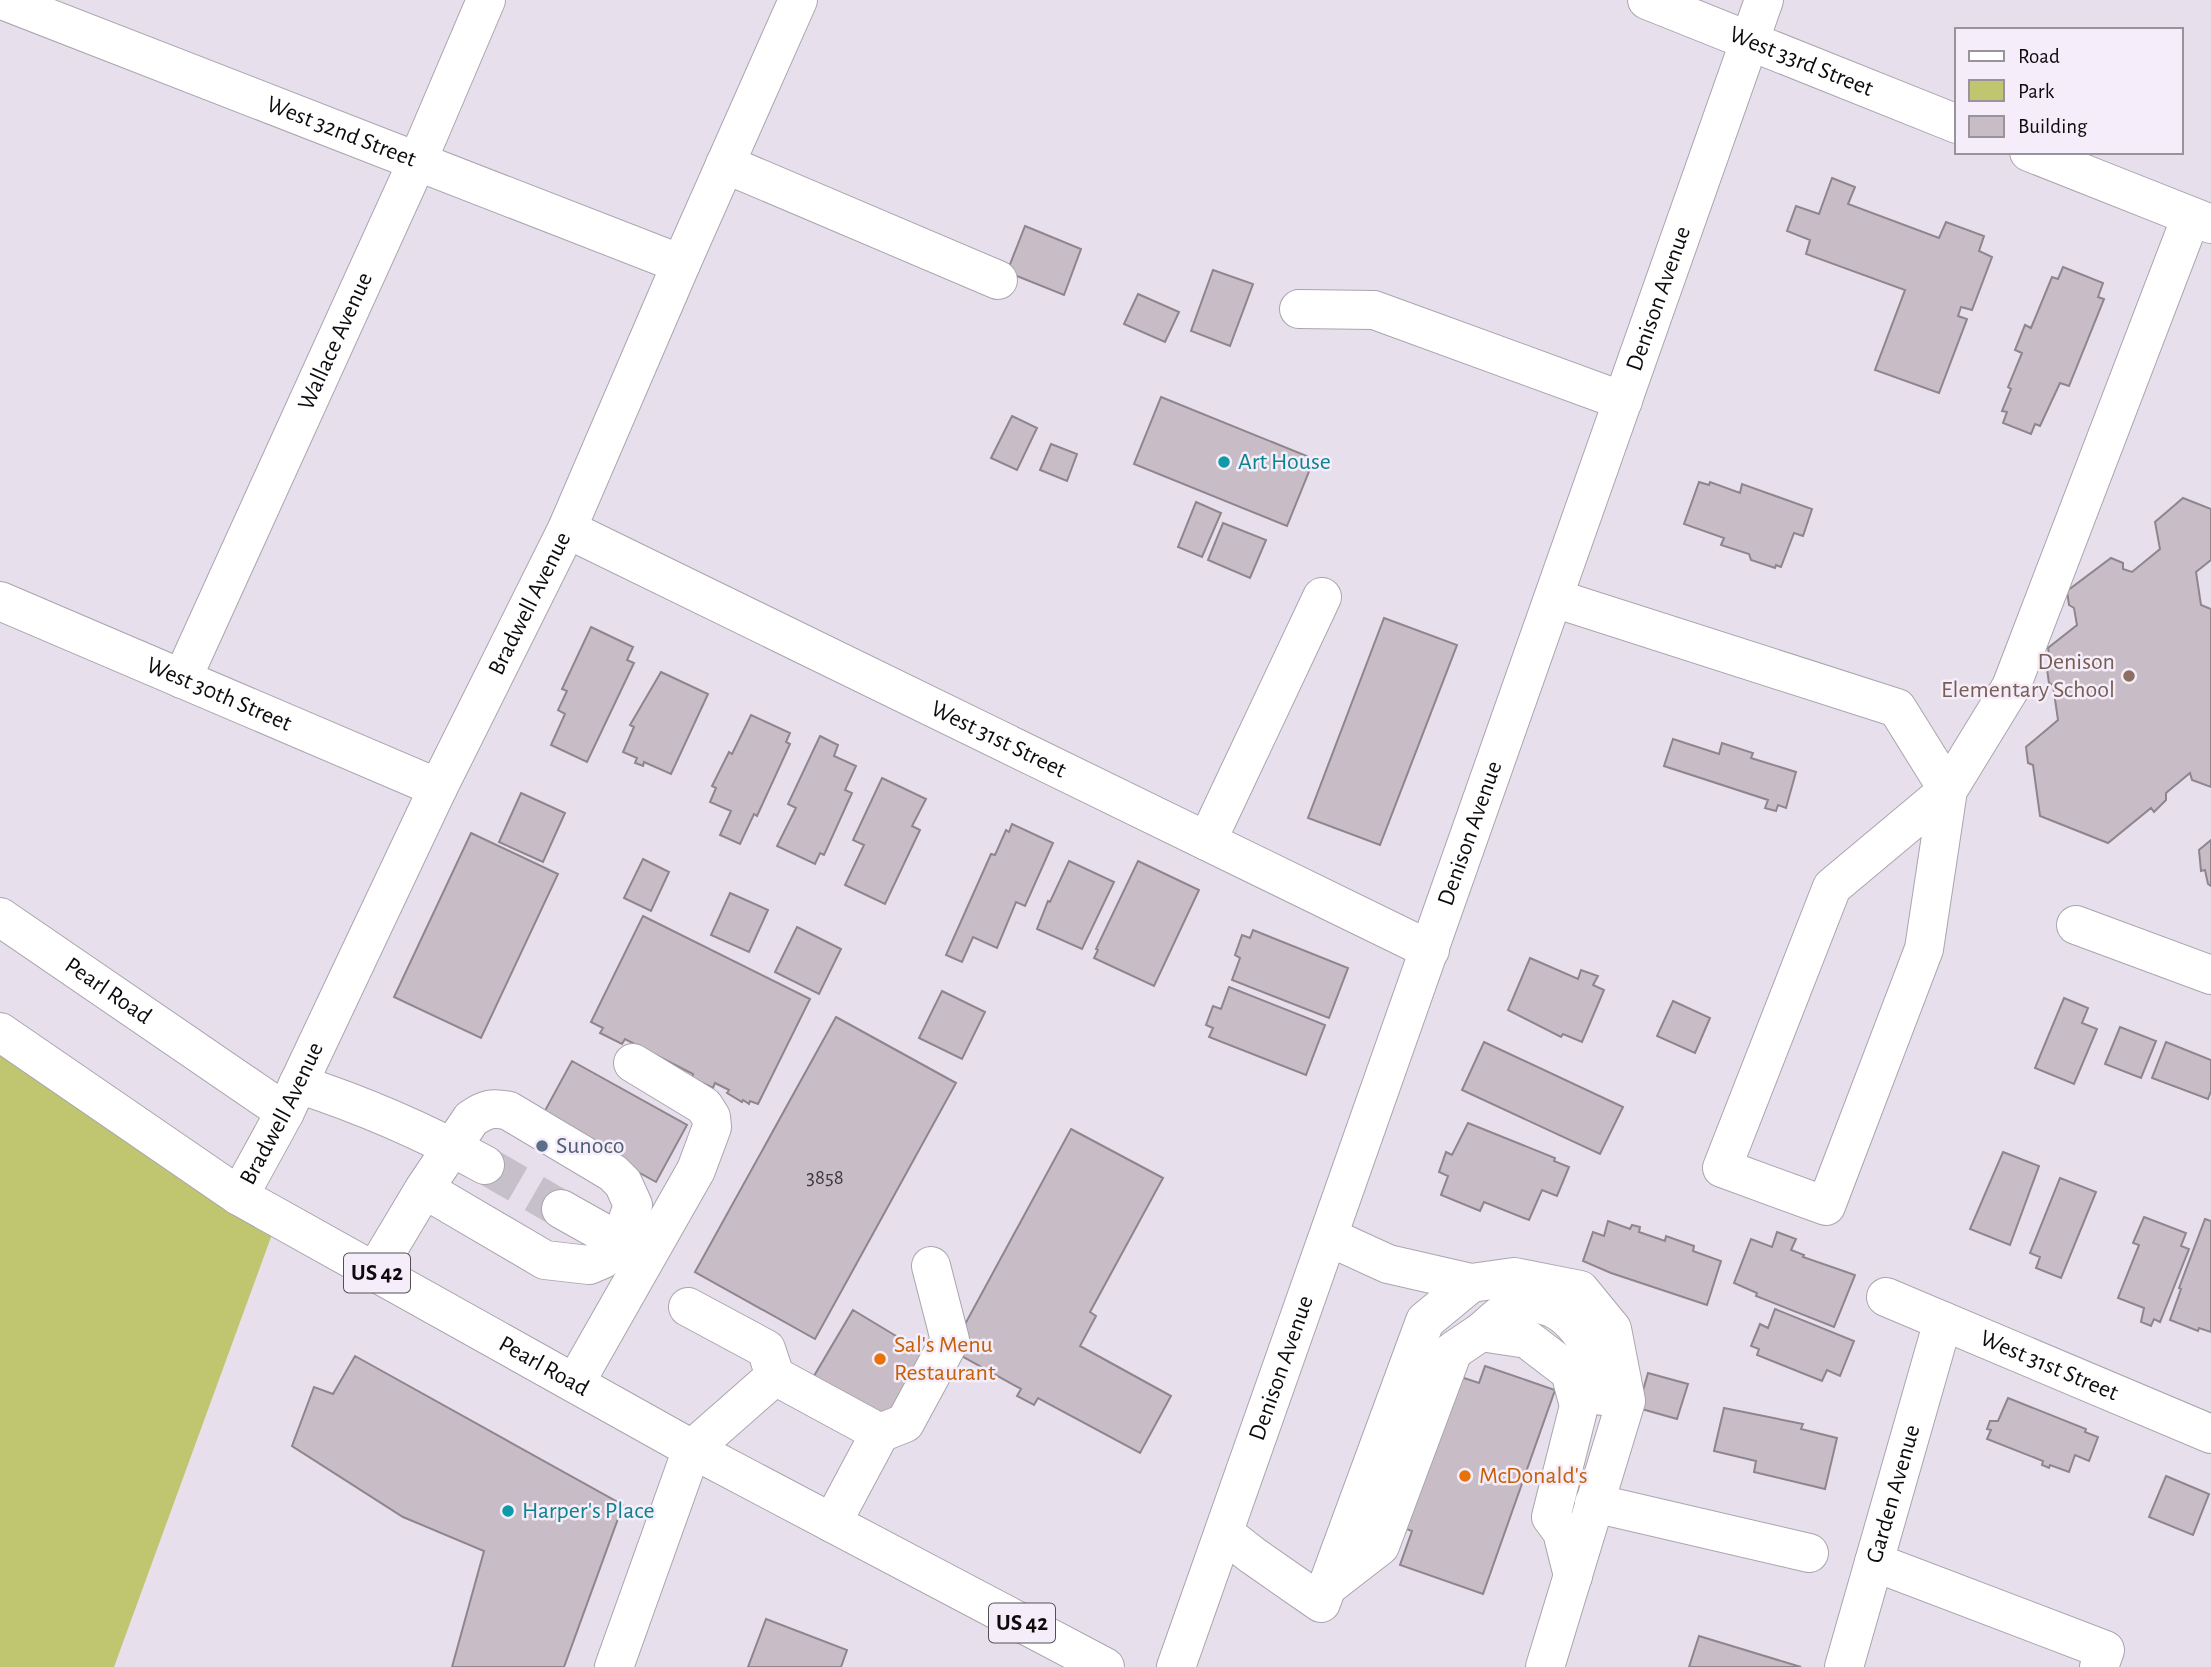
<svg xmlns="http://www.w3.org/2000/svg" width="2211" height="1667" viewBox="0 0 2211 1667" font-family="'Alegreya Sans',sans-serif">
	<rect width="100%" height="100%" fill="#e7e0ec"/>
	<path fill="#c0c56f" d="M 0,1032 L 278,1218 L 114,1667 L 0,1667 Z"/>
	<path fill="#c8bdc6" stroke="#8e858d" stroke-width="2" d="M 1832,178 L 1855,187 L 1848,204 L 1939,238 L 1946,222 L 1984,236 L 1979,251 L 1992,257 L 1972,310 L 1961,307 L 1958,316 L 1967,319 L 1939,393 L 1875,370 L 1905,290 L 1806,254 L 1810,240 L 1787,231 L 1796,206 L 1819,214 Z
		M 1025,226 L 1081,249 L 1064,295 L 1007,272 Z
		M 2063,267 L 2103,283 L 2098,297 L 2104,299 L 2069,386 L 2060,383 L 2040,426 L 2035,424 L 2031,434 L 2003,423 L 2007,412 L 2002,411 L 2011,389 L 2008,387 L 2022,353 L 2015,350 L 2025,325 L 2031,328 L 2052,277 L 2058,279 Z
		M 1213,270 L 1253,284 L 1230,346 L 1191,331 Z
		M 1138,294 L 1179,312 L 1165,342 L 1124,324 Z
		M 1161,397 L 1314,459 L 1287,526 L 1134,464 Z
		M 1012,416 L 1037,428 L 1017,470 L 991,458 Z
		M 1051,444 L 1077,454 L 1067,481 L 1040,470 Z
		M 1699,482 L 1709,485 L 1710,482 L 1740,493 L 1742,484 L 1812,509 L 1803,536 L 1794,533 L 1781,567 L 1776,565 L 1775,568 L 1751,560 L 1749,554 L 1721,545 L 1724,538 L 1684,524 Z
		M 2183,498 L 2211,509 L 2211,560 L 2196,572 L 2201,605 L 2211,609 L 2211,787 L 2192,780 L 2190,773 L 2166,793 L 2166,800 L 2154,812 L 2151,808 L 2108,843 L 2040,816 L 2033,765 L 2028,763 L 2026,747 L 2058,720 L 2053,685 L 2049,683 L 2047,669 L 2051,665 L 2048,648 L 2077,625 L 2074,608 L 2069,605 L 2067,591 L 2111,558 L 2123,563 L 2123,569 L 2132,572 L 2160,549 L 2155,522 Z
		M 1196,502 L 1221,513 L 1202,557 L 1178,547 Z
		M 1223,523 L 1266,540 L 1250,578 L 1208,560 Z
		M 1384,618 L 1457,645 L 1380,845 L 1308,818 Z
		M 591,627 L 633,647 L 627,660 L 634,663 L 587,762 L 551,745 L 565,714 L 558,710 L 567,691 L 562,689 Z
		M 661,672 L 708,694 L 671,774 L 644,762 L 643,766 L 635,763 L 637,758 L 623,752 L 634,727 L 630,725 Z
		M 751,715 L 790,733 L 786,742 L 790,744 L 757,816 L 754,814 L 740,844 L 720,835 L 731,811 L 710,802 L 716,788 L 712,786 L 729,752 L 732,754 Z
		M 820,736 L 838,745 L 834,756 L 856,766 L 845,790 L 852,793 L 824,855 L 820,853 L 815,864 L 777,846 L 796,808 L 788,804 Z
		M 1673,739 L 1719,754 L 1722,743 L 1753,753 L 1751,758 L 1796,772 L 1786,808 L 1778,805 L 1776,811 L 1765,808 L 1768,800 L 1664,766 Z
		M 882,778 L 926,799 L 912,826 L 920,830 L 885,904 L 845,885 L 864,845 L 853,840 Z
		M 521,793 L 565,813 L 543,862 L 499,842 Z
		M 1012,824 L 1053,843 L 1025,906 L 1016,902 L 997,948 L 973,937 L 962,962 L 946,955 L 991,854 L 995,855 L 1006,830 L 1009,832 Z
		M 471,833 L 558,874 L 481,1038 L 394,997 Z
		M 2211,840 L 2211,886 L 2208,884 L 2205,870 L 2201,871 L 2199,850 Z
		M 643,859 L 669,872 L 651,911 L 624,898 Z
		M 1069,861 L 1114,882 L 1082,949 L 1037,929 L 1048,901 L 1050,902 Z
		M 1138,861 L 1199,890 L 1154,986 L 1094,958 L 1098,950 L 1096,949 Z
		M 730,893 L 768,910 L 749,952 L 711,935 Z
		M 643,916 L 810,999 L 758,1104 L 750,1101 L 749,1104 L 743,1100 L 742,1102 L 727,1093 L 729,1090 L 715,1083 L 713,1088 L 692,1078 L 693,1074 L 625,1039 L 622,1044 L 600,1033 L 603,1028 L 591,1022 Z
		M 797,927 L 841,949 L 819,994 L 775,972 Z
		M 1253,930 L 1348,968 L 1329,1018 L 1232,980 L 1240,958 L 1235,955 L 1242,935 L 1250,938 Z
		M 1530,958 L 1578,979 L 1581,970 L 1598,976 L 1593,985 L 1604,990 L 1582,1042 L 1563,1034 L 1561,1037 L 1508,1010 Z
		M 1229,987 L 1325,1025 L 1306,1075 L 1209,1037 L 1213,1028 L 1206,1025 L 1213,1006 L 1221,1009 Z
		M 942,991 L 985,1012 L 962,1059 L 919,1038 Z
		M 2064,998 L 2088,1008 L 2082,1023 L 2097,1029 L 2074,1084 L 2035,1068 Z
		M 1673,1001 L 1710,1018 L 1695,1053 L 1657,1036 Z
		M 836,1017 L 956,1083 L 815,1339 L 695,1272 Z
		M 2120,1027 L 2156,1041 L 2141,1078 L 2105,1064 Z
		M 1484,1042 L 1623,1107 L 1600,1154 L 1462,1090 Z
		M 2166,1042 L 2211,1060 L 2211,1091 L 2208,1099 L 2152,1078 Z
		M 572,1061 L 687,1125 L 656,1182 L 541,1118 Z
		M 1468,1123 L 1555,1158 L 1554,1161 L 1569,1167 L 1557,1196 L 1542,1190 L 1529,1220 L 1484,1202 L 1480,1211 L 1441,1195 L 1448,1176 L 1439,1172 L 1446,1152 L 1452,1155 Z
		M 1071,1129 L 1163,1178 L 1090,1312 L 1096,1316 L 1080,1346 L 1171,1396 L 1140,1453 L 1038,1398 L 1034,1405 L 1017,1396 L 1021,1389 L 951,1350 Z
		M 2003,1152 L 2039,1166 L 2010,1245 L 1970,1229 Z
		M 2060,1178 L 2096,1192 L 2061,1278 L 2036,1268 L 2040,1257 L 2030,1253 Z
		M 2144,1217 L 2186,1233 L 2181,1246 L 2189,1249 L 2160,1322 L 2154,1319 L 2151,1326 L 2141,1322 L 2144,1308 L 2118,1298 L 2139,1245 L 2133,1243 Z
		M 2205,1219 L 2211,1221 L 2211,1332 L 2199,1328 L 2198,1331 L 2170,1320 L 2181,1289 L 2179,1288 Z
		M 1608,1221 L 1630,1229 L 1632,1225 L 1640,1227 L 1639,1232 L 1665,1241 L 1666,1236 L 1694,1246 L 1693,1251 L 1721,1261 L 1707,1305 L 1611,1273 L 1583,1261 L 1593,1232 L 1604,1236 Z
		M 1777,1232 L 1796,1239 L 1791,1250 L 1804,1255 L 1803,1257 L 1855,1275 L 1834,1327 L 1756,1296 L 1757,1293 L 1734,1283 L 1751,1239 L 1772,1247 Z
		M 1775,1309 L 1854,1341 L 1840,1376 L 1827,1370 L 1822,1381 L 1757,1355 L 1759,1349 L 1751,1346 L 1760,1324 L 1768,1328 Z
		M 853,1310 L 926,1354 L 886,1419 L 814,1376 Z
		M 355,1356 L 623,1505 L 564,1667 L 452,1667 L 484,1551 L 403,1517 L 292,1446 L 314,1387 L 333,1394 Z
		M 1485,1366 L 1555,1390 L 1483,1594 L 1400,1565 L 1412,1531 L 1401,1527 L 1461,1377 L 1479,1383 Z
		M 1648,1373 L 1688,1384 L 1677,1419 L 1638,1408 Z
		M 2008,1398 L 2086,1429 L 2085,1432 L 2098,1437 L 2089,1461 L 2075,1455 L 2069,1472 L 2050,1465 L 2049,1468 L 2042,1465 L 2043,1461 L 1987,1439 L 1991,1430 L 1987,1429 L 1990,1421 L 1998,1421 Z
		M 1724,1408 L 1803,1424 L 1801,1429 L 1837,1438 L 1825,1489 L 1754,1472 L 1756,1461 L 1714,1451 Z
		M 2166,1476 L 2209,1494 L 2193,1535 L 2149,1517 Z
		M 766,1619 L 847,1650 L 841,1667 L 748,1667 Z
		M 1699,1636 L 1801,1667 L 1689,1667 Z"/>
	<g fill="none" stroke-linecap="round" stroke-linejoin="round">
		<path stroke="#c6c0cb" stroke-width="38" stroke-dasharray="38 19" stroke-linecap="butt" d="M 485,1165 L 561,1209"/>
		<defs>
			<g id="minor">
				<path id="s1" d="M 2,0 L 681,264"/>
				<path id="s2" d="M 1647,0 L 1957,124"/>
				<path d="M 2029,152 L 2211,224"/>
				<path d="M 725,164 L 998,280"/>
				<path d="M 1299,309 L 1374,310 L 1623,401"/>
				<path id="s3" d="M 567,529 L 1430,950"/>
				<path d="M 1554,598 L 1897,708 L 1948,790 L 1924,949 L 1826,1206 L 1722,1168 L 1832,887 L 1948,790 L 2011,687 L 2191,217"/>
				<path id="s4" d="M 0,601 L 438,788"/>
				<path id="s5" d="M 182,679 L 417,162 L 486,0"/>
				<path d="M 1207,841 L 1322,597"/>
				<path id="s6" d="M 0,917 L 285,1112"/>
				<path d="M 2076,925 L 2211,975"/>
				<path d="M 298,1084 C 363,1105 425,1132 485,1165"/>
				<path id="s7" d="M 239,1196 L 285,1112 L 438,788 L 567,529 L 681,264 L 798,0"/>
				<path d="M 561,1209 L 641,1254"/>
				<path d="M 1329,1237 L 1388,1264 L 1471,1283 L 1514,1277 L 1580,1290 L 1612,1329 L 1626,1401 L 1545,1667"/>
				<path d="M 375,1271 L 424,1189 L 471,1119 C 485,1109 493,1107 509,1111 L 613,1173 L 623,1183 L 633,1205 L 620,1242 L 603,1259 L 589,1265 L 545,1260 L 424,1189"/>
				<path id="s8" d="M 1886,1297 L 2211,1434"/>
				<path d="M 1481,1332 C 1491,1324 1505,1309 1517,1306 C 1567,1291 1602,1354 1602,1396"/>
				<path d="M 775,1376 L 880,1433 L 832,1523"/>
				<path d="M 575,1383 L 696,1170 L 712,1127 L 711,1117 L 704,1106 L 633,1063"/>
				<path d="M 880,1433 L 905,1423 L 950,1340 L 931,1266"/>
				<path d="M 1594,1503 L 1809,1553"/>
				<path d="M 1224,1533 L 1252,1555 L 1321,1603 L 1425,1321 L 1471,1283"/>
				<path d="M 1874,1562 L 2105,1650 L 2099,1667"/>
				<path d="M 1327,1587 L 1380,1546 L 1453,1351 L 1481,1332 L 1527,1339 L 1570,1372 L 1579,1406 L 1551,1517 L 1562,1532 L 1573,1576"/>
				<path d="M 614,1667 L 692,1449 L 775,1376 L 766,1349 L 688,1307"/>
				<path id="s9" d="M 1844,1667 L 1943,1321"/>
			</g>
			<g id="major">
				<path id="s10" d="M 0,1032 L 239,1196 L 692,1449 L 1105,1667"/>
				<path id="s11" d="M 1176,1667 L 1764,0"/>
			</g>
		</defs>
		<use href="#minor" stroke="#aba4af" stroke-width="40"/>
		<use href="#major" stroke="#aba4af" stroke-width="40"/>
		<use href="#minor" stroke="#fff" stroke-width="38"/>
		<use href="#major" stroke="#fff" stroke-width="38"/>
	</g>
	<g fill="#0f9aa8" stroke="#f5edf9" stroke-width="2.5">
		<circle cx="1224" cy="462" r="7"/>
		<circle cx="508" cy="1511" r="7"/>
	</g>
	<circle fill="#8d6e63" stroke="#f5edf9" stroke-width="2.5" cx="2129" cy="676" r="7"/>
	<circle fill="#5c6f8a" stroke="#f5edf9" stroke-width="2.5" cx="542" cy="1146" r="7"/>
	<g fill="#e8710a" stroke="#f5edf9" stroke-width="2.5">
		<circle cx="880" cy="1359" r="7"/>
		<circle cx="1465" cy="1476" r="7"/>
	</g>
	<g text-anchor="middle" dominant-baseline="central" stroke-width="5" stroke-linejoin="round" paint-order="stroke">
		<g font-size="21" fill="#3c383d">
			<text x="825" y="1177">3858</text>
		</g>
		<g fill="#f5edf9" stroke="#534f55" stroke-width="2">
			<rect x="344" y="1253.5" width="66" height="39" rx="5"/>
			<rect x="989" y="1603.5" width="66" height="39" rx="5"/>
		</g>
		<g font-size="23" font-weight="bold" fill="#0e0b0f">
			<text x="377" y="1273">US 42</text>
			<text x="1022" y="1623">US 42</text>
		</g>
		<g font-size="24" fill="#0e0b0f" stroke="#f5edf9">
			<text stroke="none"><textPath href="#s2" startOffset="166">West 33rd Street</textPath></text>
			<text stroke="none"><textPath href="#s1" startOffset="364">West 32nd Street</textPath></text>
			<text stroke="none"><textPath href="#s11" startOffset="1451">Denison Avenue</textPath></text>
			<text stroke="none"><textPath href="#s5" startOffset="371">Wallace Avenue</textPath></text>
			<text stroke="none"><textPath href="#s7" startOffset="660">Bradwell Avenue</textPath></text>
			<text stroke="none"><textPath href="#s4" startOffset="238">West 30th Street</textPath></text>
			<text stroke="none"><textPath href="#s3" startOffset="480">West 31st Street</textPath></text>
			<text stroke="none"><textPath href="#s11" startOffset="884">Denison Avenue</textPath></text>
			<text stroke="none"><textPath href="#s6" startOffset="131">Pearl Road</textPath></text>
			<text stroke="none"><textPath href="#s7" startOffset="93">Bradwell Avenue</textPath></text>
			<text stroke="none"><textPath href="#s10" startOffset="639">Pearl Road</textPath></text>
			<text stroke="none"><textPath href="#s8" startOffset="177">West 31st Street</textPath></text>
			<text stroke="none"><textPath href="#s11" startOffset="317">Denison Avenue</textPath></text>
			<text stroke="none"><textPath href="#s9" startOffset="180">Garden Avenue</textPath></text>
		</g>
		<g font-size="24" fill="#0d838f" stroke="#f5edf9" text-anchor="start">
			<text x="1238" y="462">Art House</text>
			<text x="522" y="1511">Harper's Place</text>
		</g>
		<g font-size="24" fill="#785e54" stroke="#f5edf9" text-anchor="end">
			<text x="2115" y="662">Denison<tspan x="2115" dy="28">Elementary School</tspan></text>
		</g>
		<g font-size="24" fill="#4e5e75" stroke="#f5edf9" text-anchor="start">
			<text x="556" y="1146">Sunoco</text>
		</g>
		<g font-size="24" fill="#c56008" stroke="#f5edf9" text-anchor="start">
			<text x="894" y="1345">Sal's Menu<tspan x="894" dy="28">Restaurant</tspan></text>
			<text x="1479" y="1476">McDonald's</text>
		</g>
	</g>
	<rect x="1955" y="28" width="228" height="126" fill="#f5edf9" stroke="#99939b" stroke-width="2"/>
	<rect x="1969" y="51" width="35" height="10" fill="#ffffff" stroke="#99939b" stroke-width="2"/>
	<text x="2018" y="63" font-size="21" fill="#0e0b0f">Road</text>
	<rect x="1969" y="80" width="35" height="21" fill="#c0c56f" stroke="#99939b" stroke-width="2"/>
	<text x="2018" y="98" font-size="21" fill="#0e0b0f">Park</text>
	<rect x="1969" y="116" width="35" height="21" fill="#c8bdc6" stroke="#99939b" stroke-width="2"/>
	<text x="2018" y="133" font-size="21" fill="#0e0b0f">Building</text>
</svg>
